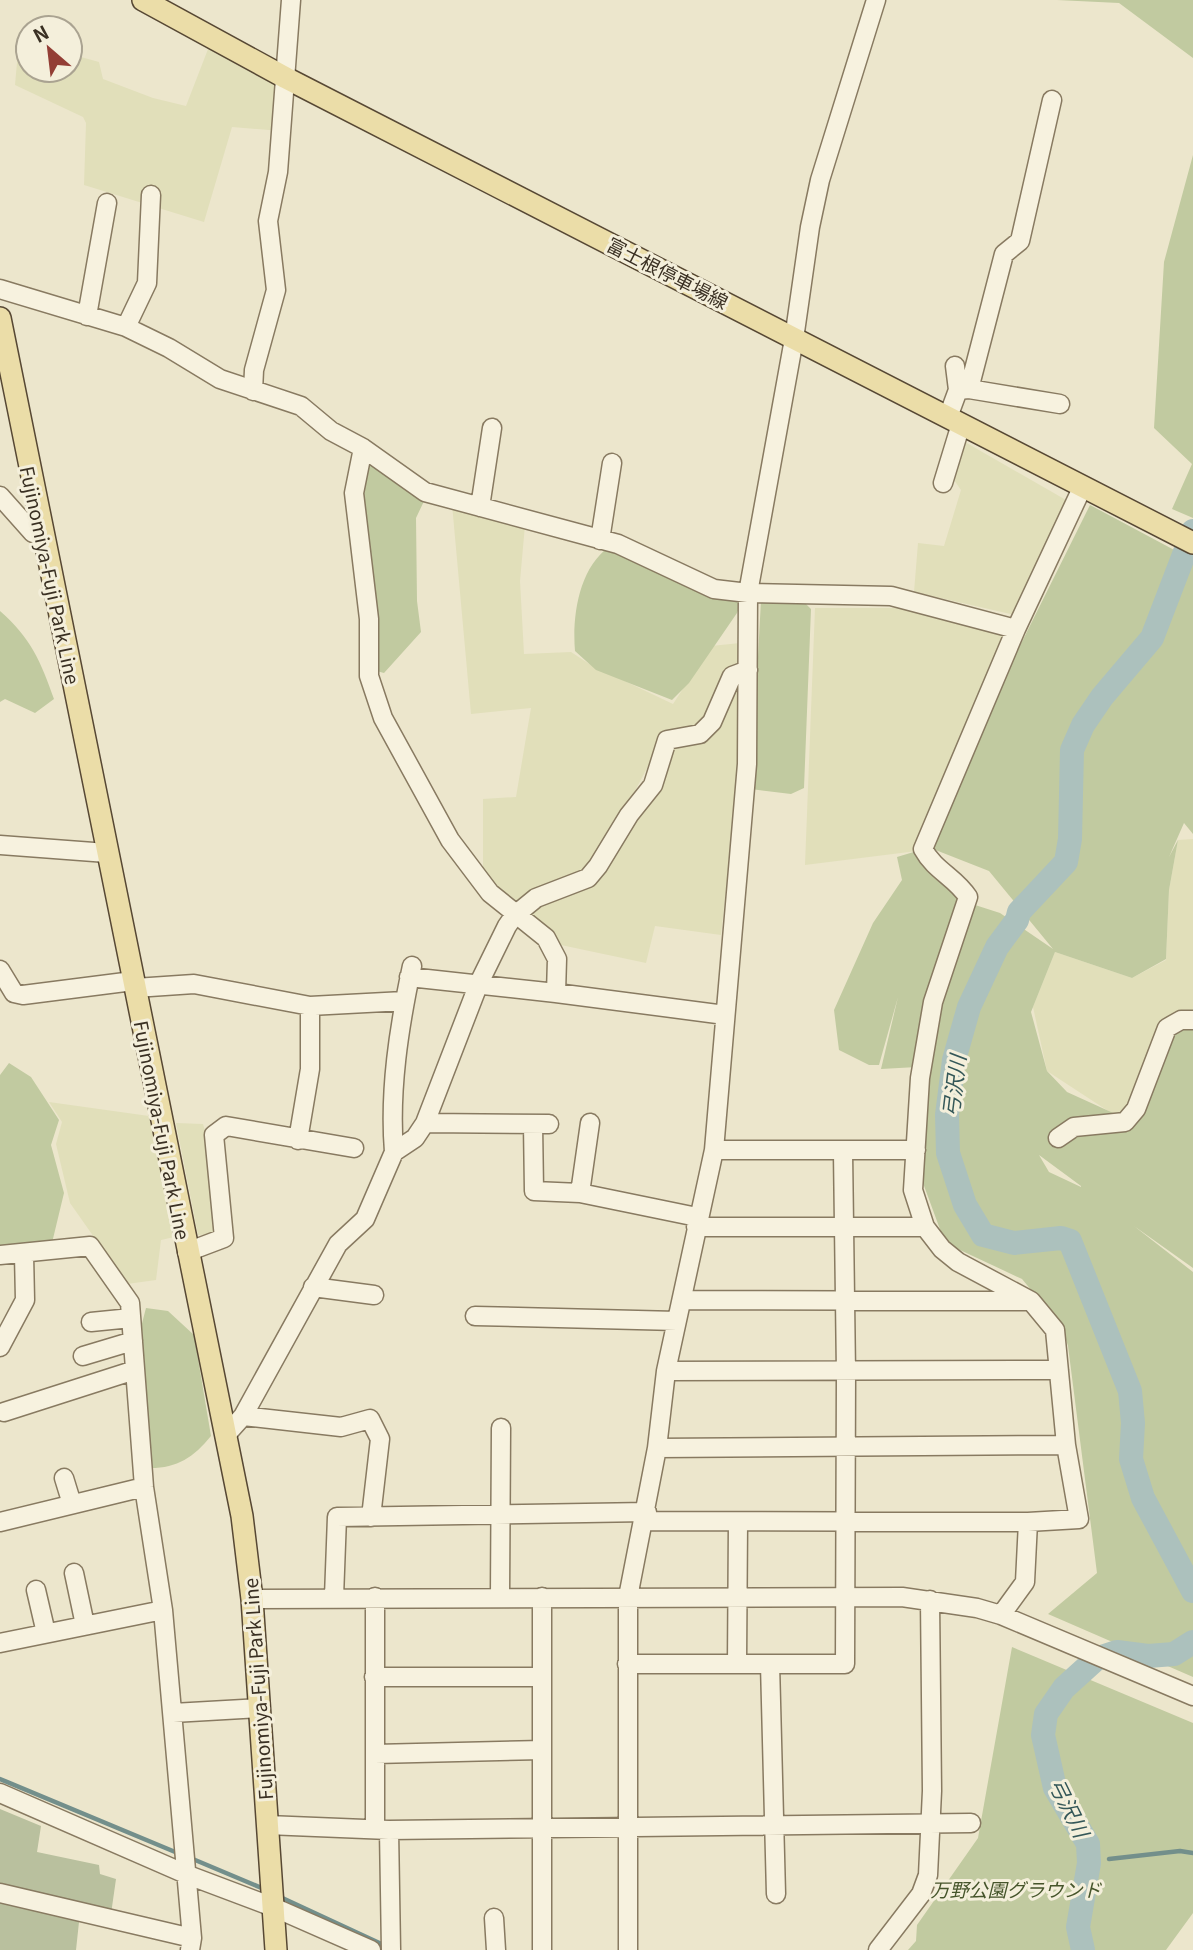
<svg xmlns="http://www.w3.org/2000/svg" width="1193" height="1950" viewBox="0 0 1193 1950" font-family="Georgia,'Noto Sans JP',serif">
	<rect width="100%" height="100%" fill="#ece6cc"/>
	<path fill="#e1dfba" d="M 19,40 L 28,42 L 28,70 L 70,70 L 70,54 L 99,62 L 103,79 L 153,98 L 186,106 L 210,44 L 286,78 L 281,131 L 232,127 L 204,222 L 84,185 L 86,123 L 83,117 L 15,85 Z
		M 965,442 L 1066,500 L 1015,615 L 914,592 L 918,543 L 944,546 L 961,490 L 952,477 Z
		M 452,504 L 525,525 L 520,581 L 524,654 L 571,652 L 591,665 L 673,704 L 711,646 L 740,643 L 737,785 L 721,935 L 655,926 L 646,963 L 561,945 L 549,928 L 528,913 L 545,899 L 595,880 L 626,832 L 664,736 L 599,859 L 581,877 L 513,903 L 483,871 L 483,799 L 516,797 L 531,708 L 471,714 Z
		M 815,608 L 898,608 L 1010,635 L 917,851 L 805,865 Z
		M 1193,839 L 1193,1017 L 1125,1122 L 1047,1071 L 1033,1007 L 1055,952 L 1132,978 L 1166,960 L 1169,890 L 1178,840 Z
		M 49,1102 L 149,1116 L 174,1237 L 161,1240 L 156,1280 L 127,1284 L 70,1203 L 56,1144 L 62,1122 Z
		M 176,1123 L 203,1124 L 212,1155 L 218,1234 L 198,1235 Z"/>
	<path fill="#c1caa0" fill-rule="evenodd" d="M 1057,0 L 1193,0 L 1193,58 L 1119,3 Z
		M 1193,155 L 1193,518 L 1172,509 L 1192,464 L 1154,428 L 1164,262 Z
		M 368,459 L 425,499 L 416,518 L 417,601 L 421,632 L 384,673 L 373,670 L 360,489 Z
		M 1090,505 L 1193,560 L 1193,834 L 1184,823 L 1169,857 L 1178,840 L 1169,890 L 1166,959 L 1132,978 L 1055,952 L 1031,1012 L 1047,1071 L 1067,1092 L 1133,1122 L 1167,1028 L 1193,1020 L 1193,1268 L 1134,1226 L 1193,1272 L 1193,1677 L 1048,1614 L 1097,1573 L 1068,1346 L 1062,1327 L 1022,1279 L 945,1243 L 923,1183 L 931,1059 L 946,985 L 972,904 L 1000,913 L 1053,949 L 989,871 L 933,849 L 997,692 ZM 1039,1155 L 1081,1186 L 1081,1187 L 1049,1172 Z
		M 609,547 L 745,594 L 737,613 L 689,683 L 672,700 L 596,670 L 575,651 C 572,616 579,568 609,547 Z
		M 761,600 L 805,603 L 811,609 L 804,788 L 791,794 L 751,789 Z
		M 0,611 C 31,638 41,662 54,699 L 35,713 L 5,699 L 0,702 Z
		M 917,851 L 964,898 L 917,1067 L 881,1069 L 898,997 L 879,1065 L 869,1065 L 839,1050 L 834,1010 L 873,923 L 902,880 L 897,857 Z
		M 9,1063 L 31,1077 L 59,1120 L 51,1145 L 64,1193 L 51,1247 L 0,1249 L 0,1075 Z
		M 146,1308 L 168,1311 L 194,1335 L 211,1436 C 193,1458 176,1469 147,1468 L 140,1331 Z
		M 1012,1647 L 1193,1723 L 1193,1913 L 1166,1950 L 908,1950 L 916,1941 L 917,1925 L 978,1838 Z"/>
	<path fill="#b9c09e" d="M 0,1809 L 41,1826 L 37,1852 L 99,1865 L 100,1874 L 116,1879 L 110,1921 L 79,1922 L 76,1950 L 0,1950 Z"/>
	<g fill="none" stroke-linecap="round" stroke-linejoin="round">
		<path stroke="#738f8b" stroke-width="4.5" d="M 0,1779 L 180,1854
			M 188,1857 L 264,1889
			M 1109,1859 L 1180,1851 L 1193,1853
			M 278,1896 L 388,1947"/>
		<path stroke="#acc1bd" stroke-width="24" d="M 1193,531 L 1152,638 L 1102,697 L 1083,725 L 1072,750 L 1070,839 L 1066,862 L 1019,912 L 1017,920 L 997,947 L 969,1007 L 954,1060 L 947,1115 L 948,1153 L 965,1205 L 983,1235 L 1014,1243 L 1061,1238 L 1070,1241 L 1130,1391 L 1133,1423 L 1131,1459 L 1143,1498 L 1193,1591
			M 1083,1950 L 1078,1927 L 1089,1863 L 1088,1844 L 1055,1788 L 1043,1735 L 1046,1714 L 1064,1688 L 1096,1659 L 1117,1652 L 1148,1656 L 1174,1654 L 1193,1642"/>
		<defs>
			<path id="minor" d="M 0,289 L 126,327 L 169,348 L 220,379 L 301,406 L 331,431 L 363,448 L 425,492 L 618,544 L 714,589 L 748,593 L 891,596 L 1016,629 L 1083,486
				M 87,316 L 107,203
				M 126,327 L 147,283 L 151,195
				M 955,366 L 958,390
				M 969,389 L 1060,404
				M 253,391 L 254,370 L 276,290 L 268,221 L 278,172 L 291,0
				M 948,417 L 958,390 L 969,389 L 1004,254 L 1020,241 L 1052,100
				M 363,448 L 354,493 L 369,619 L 369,676 L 383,718 L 450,840 L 490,893 L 546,938 L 557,959 L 556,993 L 725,1015
				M 943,483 L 961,424
				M 0,496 L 33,533 L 43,536
				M 480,507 L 492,428
				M 600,540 L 612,463
				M 0,845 L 107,853
				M 0,970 L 14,993 L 23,995 L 133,981
				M 409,977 L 556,993
				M 135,988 L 194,984 L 310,1006 L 404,1001
				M 425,1123 L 549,1124
				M 533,1124 L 534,1191 L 580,1193 L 697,1217
				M 1058,1138 L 1074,1127 L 1125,1122 L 1136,1109 L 1167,1028 L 1181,1020 L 1193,1020
				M 298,1140 L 310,1069 L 310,1006
				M 714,1150 L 916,1150
				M 394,1152 C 389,1091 399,1027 412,966
				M 580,1193 L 590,1123
				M 696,1227 L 925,1227
				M 187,1252 L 224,1238 L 214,1135 L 226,1126 L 354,1148
				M 0,1255 L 90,1246 L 130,1303 L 144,1487 L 163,1610 L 192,1938 L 190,1950
				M 313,1287 L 374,1295
				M 682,1300 L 1028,1301
				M 475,1316 L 677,1321
				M 91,1322 L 131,1318
				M 0,1347 L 25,1300 L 24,1254
				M 83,1356 L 133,1341
				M 666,1371 L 1059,1370
				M 4,1412 L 135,1370
				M 243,1416 L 341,1427 L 370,1419 L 380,1439 L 371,1517
				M 225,1436 L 243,1416 L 338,1244 L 365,1219 L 394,1152 L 415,1138 L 425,1123 L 479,983 L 507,926 L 514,916 L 536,898 L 588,878 L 598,866 L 629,815 L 653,785 L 667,740 L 700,734 L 712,722 L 732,676 L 748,670
				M 657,1448 L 1066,1445
				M 64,1478 L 72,1504
				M 645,1521 L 1028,1522 L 1079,1519 L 1066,1445 L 1055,1330 L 1031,1301 L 958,1262 L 942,1249 L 925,1227 L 913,1190 L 920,1078 L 933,1002 L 968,897 C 955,877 935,871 923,849 L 1016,629
				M 0,1522 L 144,1487
				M 74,1573 L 85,1625
				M 36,1590 L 46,1633
				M 334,1597 L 337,1517 L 647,1512
				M 500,1597 L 501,1428
				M 542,1597 L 542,1950
				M 252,1599 L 902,1597 L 977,1608 L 1001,1615 L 1193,1696
				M 1001,1615 L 1025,1582 L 1028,1522
				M 0,1643 L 163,1610
				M 627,1664 L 845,1664 L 846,1373 L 843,1152
				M 737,1664 L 738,1522
				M 770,1664 L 776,1894
				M 374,1677 L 541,1677
				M 173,1713 L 259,1708
				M 375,1754 L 542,1750
				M 0,1793 L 188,1875 L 273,1907 L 371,1950
				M 267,1825 L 389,1830 L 971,1823
				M 375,1829 L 375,1597
				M 389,1830 L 391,1950
				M 0,1893 L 192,1938
				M 494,1918 L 496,1950
				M 628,1950 L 628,1597 L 657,1448 L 666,1371 L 714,1150 L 747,764 L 748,593 L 794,339 L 810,227 L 820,180 L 876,0
				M 878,1950 L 921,1894 L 928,1875 L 932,1791 L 930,1600"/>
			<path id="major" d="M 143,0 L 286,78 L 1193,543
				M 0,318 L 242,1516 L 252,1599 L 276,1950"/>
		</defs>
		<use href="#minor" stroke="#887a61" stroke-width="21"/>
		<use href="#major" stroke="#574834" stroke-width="24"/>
		<use href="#minor" stroke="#f7f2df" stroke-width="18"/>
		<use href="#major" stroke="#ebdda8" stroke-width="21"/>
	</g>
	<g text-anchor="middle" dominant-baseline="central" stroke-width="6" stroke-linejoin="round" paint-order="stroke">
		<g font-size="19" fill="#3a3023" stroke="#f4efdb">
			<text transform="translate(668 272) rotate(27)">富士根停車場線</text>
			<text transform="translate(51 575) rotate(78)">Fujinomiya-Fuji Park Line</text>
			<text transform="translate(163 1130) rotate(79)">Fujinomiya-Fuji Park Line</text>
			<text transform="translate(257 1689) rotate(-94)">Fujinomiya-Fuji Park Line</text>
		</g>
		<g font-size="19" font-style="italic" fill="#46552b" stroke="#f4efdb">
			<text x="1016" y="1888">万野公園グラウンド</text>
		</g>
		<g font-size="21" font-style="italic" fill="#345758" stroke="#f4efdb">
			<text transform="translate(953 1086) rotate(-83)">弓沢川</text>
			<text transform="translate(1070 1807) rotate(64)">弓沢川</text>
		</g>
	</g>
	<g transform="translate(49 49) rotate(332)"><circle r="33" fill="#f4efdb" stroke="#aaa391" stroke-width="2"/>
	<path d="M0-5L12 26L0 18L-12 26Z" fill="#933e35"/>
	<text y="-10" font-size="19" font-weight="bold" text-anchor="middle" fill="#3a3023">N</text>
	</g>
</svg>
